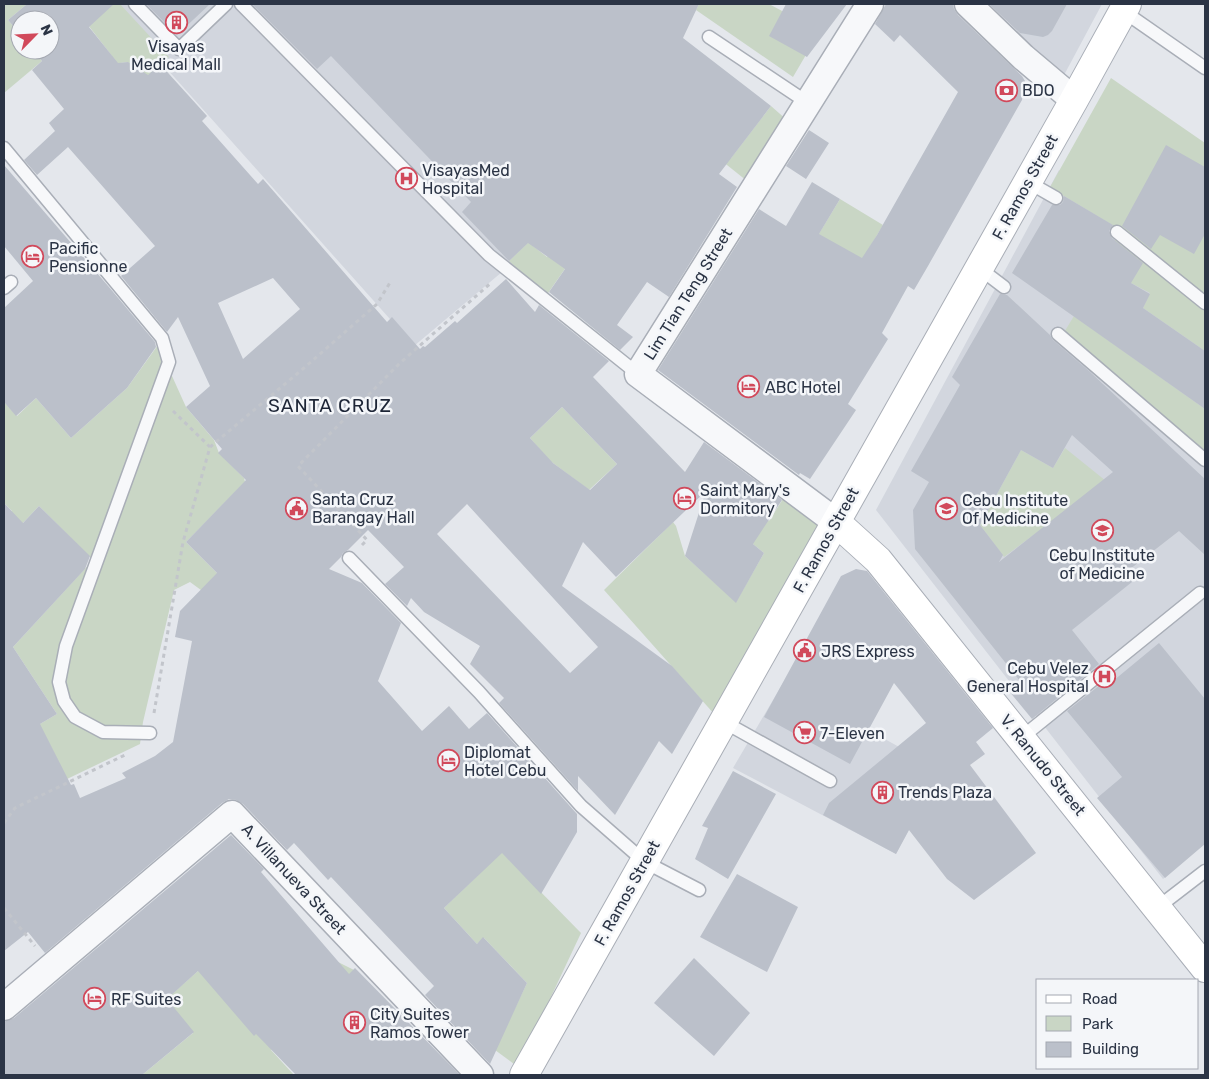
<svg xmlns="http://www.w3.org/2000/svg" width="1209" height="1079" viewBox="0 0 1209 1079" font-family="Rubik,sans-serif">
	<rect width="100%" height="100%" fill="#e4e7ec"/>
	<path fill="#d2d6de" d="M 109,4 L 602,4 L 629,37 L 533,246 L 414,346 Z
		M 990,4 L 1102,4 L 1063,77 Z
		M 1059,170 L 1205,294 L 1205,843 L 1163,879 L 876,510 Z
		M 783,683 L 941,770 L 896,854 L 733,768 Z"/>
	<path fill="#c9d6c5" d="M 4,4 L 27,4 L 8,20 L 20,34 L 20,50 L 33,50 L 42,61 L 4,93 Z
		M 48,4 L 120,4 L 169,57 L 138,84 L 128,62 L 120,63 L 108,73 L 112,56 L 88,25 L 75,36 Z
		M 699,4 L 769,4 L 799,20 L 817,36 L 793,77 L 696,10 Z
		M 1111,78 L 1205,143 L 1205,351 L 1143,308 L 1150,293 L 1131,283 L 1113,246 L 1119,229 L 1059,193 L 1049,189 Z
		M 771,106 L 788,121 L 747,181 L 702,145 L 706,139 L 731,158 Z
		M 840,199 L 883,225 L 863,259 L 797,270 Z
		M 531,240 L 533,246 L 547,257 L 552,251 L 569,263 L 546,296 L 509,261 Z
		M 1074,316 L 1205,409 L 1205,453 L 1063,334 Z
		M 158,345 L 186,407 L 214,440 L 219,453 L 244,478 L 245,482 L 186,542 L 231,587 L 216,601 L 190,582 L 174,590 L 143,722 L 140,744 L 67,779 L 50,745 L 4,772 L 4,745 L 57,714 L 13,647 L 93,560 L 39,506 L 4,543 L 4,519 L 12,511 L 4,503 L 4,402 L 17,416 L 36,398 L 71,438 L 127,388 Z
		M 562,407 L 617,464 L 589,490 L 549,460 L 530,438 Z
		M 1065,448 L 1106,481 L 1004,557 L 980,525 L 1021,450 L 1053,468 Z
		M 788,491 L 829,523 L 715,715 L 604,590 L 673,522 L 676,526 L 685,556 L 736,602 L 764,553 L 732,527 L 746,506 L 769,521 Z
		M 490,840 L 581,933 L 518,1067 L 495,1050 L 527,983 L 484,938 L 477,944 L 444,908 L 478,875 Z
		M 338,962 L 354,970 L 271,1050 L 294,1075 L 142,1075 L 193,1033 L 165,997 L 172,994 L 198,971 Z"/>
	<path fill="#bbc0ca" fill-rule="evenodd" d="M 27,4 L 114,4 L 89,27 L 118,63 L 128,62 L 148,75 L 160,64 L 207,116 L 202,121 L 258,184 L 263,179 L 387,322 L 392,317 L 420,349 L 423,346 L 425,347 L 455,321 L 457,323 L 506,279 L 535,312 L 539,305 L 609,361 L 593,377 L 685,472 L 704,442 L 782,500 L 753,544 L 764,553 L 736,603 L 685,556 L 706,491 L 616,577 L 583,542 L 562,586 L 672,666 L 703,701 L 672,754 L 659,741 L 615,815 L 578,776 L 578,791 L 499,703 L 504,698 L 470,664 L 480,646 L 424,612 L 411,598 L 407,606 L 385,584 L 404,567 L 368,530 L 348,550 L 343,553 L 341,557 L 329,569 L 362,583 L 401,623 L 378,681 L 422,731 L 449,706 L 469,729 L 487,713 L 577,814 L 577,832 L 541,894 L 502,853 L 444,908 L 477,944 L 483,937 L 527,983 L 490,1064 L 425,995 L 434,986 L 331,877 L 328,880 L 294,843 L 287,850 L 243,804 L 236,800 L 229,799 L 222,803 L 45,953 L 28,932 L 4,951 L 4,503 L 23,523 L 39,506 L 90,556 L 85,569 L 13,647 L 57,714 L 40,724 L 71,785 L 74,784 L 80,798 L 126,778 L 122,773 L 155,756 L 173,742 L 192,641 L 175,637 L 180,611 L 217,573 L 186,542 L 246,480 L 218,453 L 222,449 L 186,407 L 210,386 L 178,317 L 167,332 L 121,276 L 155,246 L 68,147 L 37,175 L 24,160 L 55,131 L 49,123 L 64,109 L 32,70 L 42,61 L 33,50 L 50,50 L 50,20 L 20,20 L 20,34 L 8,20 ZM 273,278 L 300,309 L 243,359 L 218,303 ZM 562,407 L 617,464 L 590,490 L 553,463 L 530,438 ZM 467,504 L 598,647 L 570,673 L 437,534 Z
		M 146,4 L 210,4 L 177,35 Z
		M 252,4 L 699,4 L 683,38 L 771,106 L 719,174 L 737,187 L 669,297 L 647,282 L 617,325 L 633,337 L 620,350 L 549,292 L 565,269 L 528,243 L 509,261 L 508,260 L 462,212 L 471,202 L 331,56 L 317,69 Z
		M 786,4 L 847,4 L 807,57 L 769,36 Z
		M 886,4 L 953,4 L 954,9 L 958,15 L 1022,76 L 1025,81 L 1022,100 L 928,266 L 914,290 L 908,286 L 882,333 L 888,339 L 848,404 L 856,410 L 810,479 L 800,473 L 799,475 L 658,370 L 759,209 L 786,226 L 812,182 L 840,199 L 819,234 L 862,258 L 877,235 L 958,92 L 900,35 L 894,42 L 875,24 Z
		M 989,4 L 1067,4 L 1052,31 L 1048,35 L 1043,37 L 1020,33 Z
		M 809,130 L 829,143 L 806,179 L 786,166 Z
		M 1166,145 L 1205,167 L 1205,234 L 1194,254 L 1160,235 L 1151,249 L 1122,226 Z
		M 4,165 L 109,287 L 155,342 L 156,347 L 127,388 L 71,438 L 36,398 L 16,416 L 4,402 L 4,308 L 33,281 L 4,246 Z
		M 1064,196 L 1113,225 L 1109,231 L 1112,238 L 1143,263 L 1131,283 L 1150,294 L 1143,308 L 1205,351 L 1205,409 L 1012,273 L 1052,205 L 1060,205 L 1063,202 Z
		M 1000,294 L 1007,295 L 1050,335 L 1053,340 L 1089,371 L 1205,479 L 1205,555 L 1179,531 L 1125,573 L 1132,582 L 1072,630 L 1099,664 L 1032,719 L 1009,691 L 1020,681 L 915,549 L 913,510 L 929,482 L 911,471 L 960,385 L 952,377 ZM 1072,435 L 1113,472 L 999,562 L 1003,555 L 980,525 L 1021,450 L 1053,468 Z
		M 856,569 L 867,571 L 993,728 L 976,742 L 985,754 L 970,765 L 1036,853 L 974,900 L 947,879 L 909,830 L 896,854 L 823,815 L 829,803 L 926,723 L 894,683 L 850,764 L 764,717 L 841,576 Z
		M 1159,643 L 1205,699 L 1205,844 L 1165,878 L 1097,798 L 1122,777 L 1067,711 L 1110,677 L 1113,681 Z
		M 733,771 L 776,794 L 728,879 L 695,859 L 708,828 L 702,826 Z
		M 231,835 L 264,869 L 261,872 L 349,974 L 355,968 L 460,1075 L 296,1075 L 256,1034 L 254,1036 L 198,971 L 167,999 L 194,1032 L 142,1075 L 4,1075 L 4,1022 L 14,1018 Z
		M 737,874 L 798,907 L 767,972 L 700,937 Z
		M 694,958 L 750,1013 L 714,1056 L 654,1003 Z"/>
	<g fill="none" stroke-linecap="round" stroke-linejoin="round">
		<defs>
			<path id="lane" d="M 135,4 L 179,49 L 226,4
				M 241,4 L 489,255 L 638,374
				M 1123,11 L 1205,68
				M 709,37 L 808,103
				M 4,148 L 162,338 L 169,362 L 66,646 L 59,682 L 64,701 L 75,717 L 103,732 L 150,733
				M 1028,182 L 1056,198
				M 1117,232 L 1205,303
				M 979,268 L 1004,287
				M 4,288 L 11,282
				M 1058,334 L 1205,460
				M 349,558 L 479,692 L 581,806 L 645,862 L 699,890
				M 724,722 L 830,781
				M 1021,738 L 1200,593
				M 1157,908 L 1205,871"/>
			<path id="street" d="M 968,4 L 1023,57 L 1074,100
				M 836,522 L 638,374 L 870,4
				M 4,1007 L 232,814 L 480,1075"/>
			<path id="secondary" d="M 836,522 L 878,560 L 1205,968
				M 524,1075 L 1074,100 L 1127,4"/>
		</defs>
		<use href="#lane" stroke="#a9aeb7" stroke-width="15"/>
		<use href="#street" stroke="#a9aeb7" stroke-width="29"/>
		<use href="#secondary" stroke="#a9aeb7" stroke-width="30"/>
		<path stroke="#c2c5cb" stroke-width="3" stroke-dasharray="4 4" stroke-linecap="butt" d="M 173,411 L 210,447
			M 362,545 L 367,540 L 298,466 L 400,363 L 492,282
			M 154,713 L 183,542 L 210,447 L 304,368 L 377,304 L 391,281
			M 4,823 L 15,808 L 127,754
			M 4,908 L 35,946"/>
		<use href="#lane" stroke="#f7f8fa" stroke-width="12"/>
		<use href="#street" stroke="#f7f8fa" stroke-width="26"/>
		<use href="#secondary" stroke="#fff" stroke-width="28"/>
	</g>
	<defs>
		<symbol id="building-ring" viewBox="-11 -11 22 22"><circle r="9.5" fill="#f4f6f9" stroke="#d1495b" stroke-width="1.5"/><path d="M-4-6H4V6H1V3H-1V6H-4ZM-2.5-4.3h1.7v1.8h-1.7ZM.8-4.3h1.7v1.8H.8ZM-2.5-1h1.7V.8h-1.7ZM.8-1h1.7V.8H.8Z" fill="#d1495b"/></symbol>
		<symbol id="bank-ring" viewBox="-11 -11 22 22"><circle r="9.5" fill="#f4f6f9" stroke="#d1495b" stroke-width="1.5"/><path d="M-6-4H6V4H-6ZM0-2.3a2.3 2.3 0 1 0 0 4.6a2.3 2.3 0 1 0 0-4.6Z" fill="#d1495b"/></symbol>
		<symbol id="hospital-ring" viewBox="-11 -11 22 22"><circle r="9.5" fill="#f4f6f9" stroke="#d1495b" stroke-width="1.5"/><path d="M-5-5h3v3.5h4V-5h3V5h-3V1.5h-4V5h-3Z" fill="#d1495b"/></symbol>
		<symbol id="hotel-ring" viewBox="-11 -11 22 22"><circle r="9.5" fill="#f4f6f9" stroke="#d1495b" stroke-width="1.5"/><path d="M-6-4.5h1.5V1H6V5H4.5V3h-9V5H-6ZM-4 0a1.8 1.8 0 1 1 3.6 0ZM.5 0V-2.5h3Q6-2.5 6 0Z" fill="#d1495b"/></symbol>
		<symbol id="civic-ring" viewBox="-11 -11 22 22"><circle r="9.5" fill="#f4f6f9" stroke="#d1495b" stroke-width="1.5"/><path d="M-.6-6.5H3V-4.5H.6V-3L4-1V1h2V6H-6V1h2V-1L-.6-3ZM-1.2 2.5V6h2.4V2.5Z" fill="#d1495b"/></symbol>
		<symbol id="university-ring" viewBox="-11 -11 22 22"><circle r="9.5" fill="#f4f6f9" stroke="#d1495b" stroke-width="1.5"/><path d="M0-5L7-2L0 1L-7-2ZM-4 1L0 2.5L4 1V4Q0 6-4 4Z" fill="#d1495b"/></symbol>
		<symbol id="school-ring" viewBox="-11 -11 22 22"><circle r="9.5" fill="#f4f6f9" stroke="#d1495b" stroke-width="1.5"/><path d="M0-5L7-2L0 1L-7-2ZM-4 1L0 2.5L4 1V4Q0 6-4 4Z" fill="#d1495b"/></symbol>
		<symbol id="supermarket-ring" viewBox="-11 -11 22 22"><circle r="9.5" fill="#f4f6f9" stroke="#d1495b" stroke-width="1.5"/><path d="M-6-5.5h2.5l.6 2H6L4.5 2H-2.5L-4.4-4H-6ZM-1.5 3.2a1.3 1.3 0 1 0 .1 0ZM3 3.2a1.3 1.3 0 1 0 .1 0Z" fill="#d1495b"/></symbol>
	</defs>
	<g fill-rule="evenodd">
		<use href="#building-ring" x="164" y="10" width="25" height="25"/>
		<use href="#bank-ring" x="994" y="78" width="25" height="25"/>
		<use href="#hospital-ring" x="394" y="166" width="25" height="25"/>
		<use href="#hotel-ring" x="20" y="244" width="25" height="25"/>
		<use href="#hotel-ring" x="736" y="374" width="25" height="25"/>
		<use href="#hotel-ring" x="672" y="486" width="25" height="25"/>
		<use href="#civic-ring" x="284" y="496" width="25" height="25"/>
		<use href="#university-ring" x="934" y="496" width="25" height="25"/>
		<use href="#school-ring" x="1090" y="518" width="25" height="25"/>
		<use href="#civic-ring" x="792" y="638" width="25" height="25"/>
		<use href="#hospital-ring" x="1092" y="664" width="25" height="25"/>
		<use href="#supermarket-ring" x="792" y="720" width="25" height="25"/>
		<use href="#hotel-ring" x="436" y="748" width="25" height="25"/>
		<use href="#building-ring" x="870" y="780" width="25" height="25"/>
		<use href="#hotel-ring" x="82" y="986" width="25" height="25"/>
		<use href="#building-ring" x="342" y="1010" width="25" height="25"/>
	</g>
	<g text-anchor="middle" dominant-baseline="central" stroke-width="5" stroke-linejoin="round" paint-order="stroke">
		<g font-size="16" fill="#2b3445" stroke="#f4f6f9" text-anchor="start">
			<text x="176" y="46" text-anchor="middle">Visayas<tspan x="176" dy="18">Medical Mall</tspan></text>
			<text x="1022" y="90">BDO</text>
			<text x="422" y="170">VisayasMed<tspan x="422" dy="18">Hospital</tspan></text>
			<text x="49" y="248">Pacific<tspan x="49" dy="18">Pensionne</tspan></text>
			<text x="765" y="387">ABC Hotel</text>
			<text x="700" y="490">Saint Mary's<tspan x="700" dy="18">Dormitory</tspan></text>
			<text x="312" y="499">Santa Cruz<tspan x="312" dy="18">Barangay Hall</tspan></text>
			<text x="962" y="500">Cebu Institute<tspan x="962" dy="18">Of Medicine</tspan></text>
			<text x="1102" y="555" text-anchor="middle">Cebu Institute<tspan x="1102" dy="18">of Medicine</tspan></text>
			<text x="821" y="651">JRS Express</text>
			<text x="1089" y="668" text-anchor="end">Cebu Velez<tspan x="1089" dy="18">General Hospital</tspan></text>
			<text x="820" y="733">7-Eleven</text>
			<text x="464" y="752">Diplomat<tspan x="464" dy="18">Hotel Cebu</tspan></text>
			<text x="898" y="792">Trends Plaza</text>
			<text x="111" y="999">RF Suites</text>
			<text x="370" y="1014">City Suites<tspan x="370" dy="18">Ramos Tower</tspan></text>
		</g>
		<g font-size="16" fill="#2b3445" stroke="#f4f6f9">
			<text transform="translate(1025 187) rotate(-61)">F. Ramos Street</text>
			<text transform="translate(688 294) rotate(-58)">Lim Tian Teng Street</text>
			<text transform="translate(826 540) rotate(-61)">F. Ramos Street</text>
			<text transform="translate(1043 765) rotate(51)">V. Ranudo Street</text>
			<text transform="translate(294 879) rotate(47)">A. Villanueva Street</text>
			<text transform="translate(627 893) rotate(-61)">F. Ramos Street</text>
		</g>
		<g font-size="19" letter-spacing="1" fill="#1d2536" stroke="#f4f6f9">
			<text x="330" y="405">SANTA CRUZ</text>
		</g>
	</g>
	<rect width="1209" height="1079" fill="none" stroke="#2b3445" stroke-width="10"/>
	<rect x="1036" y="979" width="162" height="90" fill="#f4f6f9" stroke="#a4a8b1"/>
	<rect x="1046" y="995" width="25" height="8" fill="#ffffff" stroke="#a4a8b1"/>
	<text x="1082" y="1004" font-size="15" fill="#2b3445">Road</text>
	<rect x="1046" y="1016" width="25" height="15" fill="#c9d6c5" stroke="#a4a8b1"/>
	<text x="1082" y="1029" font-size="15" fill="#2b3445">Park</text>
	<rect x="1046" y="1042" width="25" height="15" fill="#bbc0ca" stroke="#a4a8b1"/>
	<text x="1082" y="1054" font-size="15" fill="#2b3445">Building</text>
	<g transform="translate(35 35) rotate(66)"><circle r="24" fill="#f4f6f9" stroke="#a4a8b1"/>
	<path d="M0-4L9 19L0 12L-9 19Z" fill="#d1495b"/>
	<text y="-8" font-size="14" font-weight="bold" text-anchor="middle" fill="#2b3445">N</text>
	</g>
</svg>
